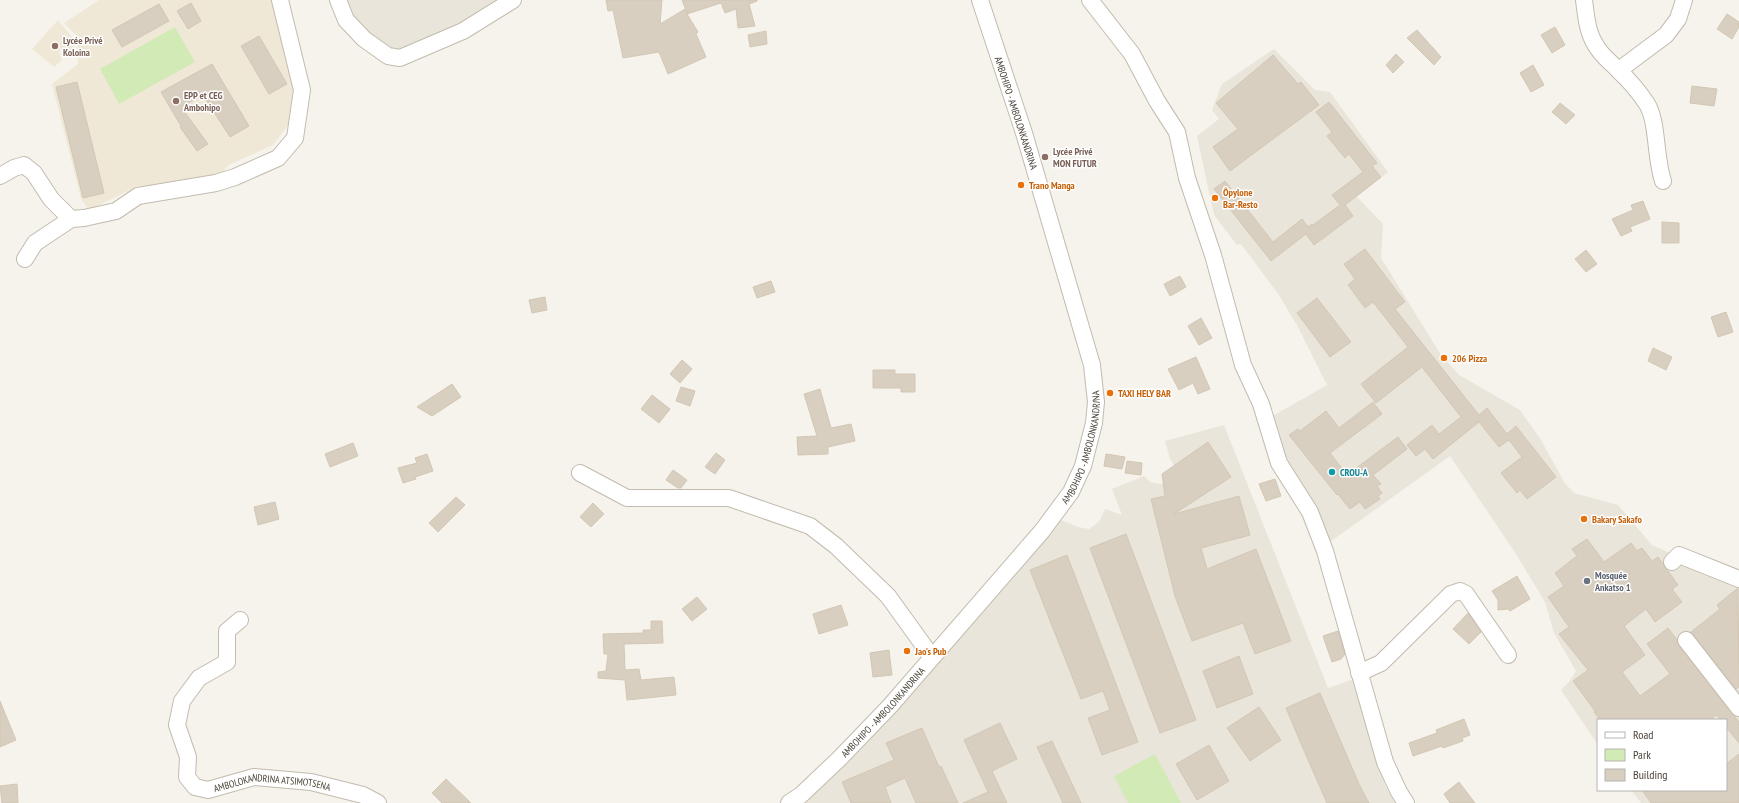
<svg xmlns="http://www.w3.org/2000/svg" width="1739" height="803" viewBox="0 0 1739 803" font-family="'PT Sans Narrow',sans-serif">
	<rect width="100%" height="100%" fill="#f6f3ec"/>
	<path fill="#eae5da" d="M 339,0 L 507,0 L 406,54 L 377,52 Z
		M 1274,49 L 1315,90 L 1330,92 L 1388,172 L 1357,197 L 1383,224 L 1381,258 L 1441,355 L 1459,375 L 1520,410 L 1541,440 L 1564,482 L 1574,493 L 1618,505 L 1652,545 L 1739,584 L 1739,803 L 1641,803 L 1631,790 L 1726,790 L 1726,720 L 1598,720 L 1598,745 L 1561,690 L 1569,682 L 1576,671 L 1554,633 L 1545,602 L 1516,554 L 1450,456 L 1330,542 L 1283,459 L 1271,417 L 1327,385 L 1298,327 L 1279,295 L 1241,244 L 1237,245 L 1214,215 L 1197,136 L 1219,119 L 1212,110 L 1222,84 Z
		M 1224,425 L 1328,688 L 1354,679 L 1385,785 L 1395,803 L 800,803 L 1056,518 L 1078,527 L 1089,529 L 1099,522 L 1105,509 L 1122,515 L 1112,489 L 1144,476 L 1150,482 L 1160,484 L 1180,479 L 1181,476 L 1170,459 L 1165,441 Z"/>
	<path fill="#efe8d6" d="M 99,0 L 276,0 L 298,91 L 292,120 L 273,145 L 229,165 L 216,180 L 171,188 L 138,186 L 89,210 L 81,199 L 52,84 L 78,64 L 77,44 L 69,52 L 62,48 L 59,51 L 62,60 L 54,67 L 32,49 L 58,20 L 77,43 L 77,36 L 64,23 Z"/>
	<path fill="#d2eab5" d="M 175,27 L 195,62 L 119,104 L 100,69 Z
		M 1155,754 L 1181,803 L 1128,803 L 1114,776 Z"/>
	<path fill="#d8cfc1" stroke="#d3c7b4" d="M 606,0 L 662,0 L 660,24 L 685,9 L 687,13 L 682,0 L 757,0 L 757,1 L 749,4 L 755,26 L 738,28 L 736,9 L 725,13 L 721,3 L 687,14 L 698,32 L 696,34 L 706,57 L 668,74 L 659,52 L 623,58 L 613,10 L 608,11 Z
		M 191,3 L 201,21 L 188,29 L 177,11 Z
		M 159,4 L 169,21 L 122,47 L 112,30 Z
		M 1727,14 L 1739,22 L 1739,27 L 1732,39 L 1717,29 Z
		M 1555,27 L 1565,45 L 1552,53 L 1541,35 Z
		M 1417,30 L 1441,57 L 1434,65 L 1407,38 Z
		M 766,31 L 767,44 L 750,47 L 748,35 Z
		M 259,36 L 287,84 L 269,94 L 241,46 Z
		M 1396,54 L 1404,62 L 1393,73 L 1386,65 Z
		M 1273,55 L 1298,84 L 1301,82 L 1319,105 L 1230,171 L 1213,147 L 1238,129 L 1216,103 Z
		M 212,64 L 249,126 L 230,137 L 203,95 L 181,107 L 208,144 L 197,151 L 180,127 L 181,126 L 161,92 Z
		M 1533,65 L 1544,85 L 1531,92 L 1520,73 Z
		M 77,82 L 104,193 L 83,198 L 56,87 Z
		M 1692,86 L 1717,89 L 1714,106 L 1690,103 Z
		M 1329,102 L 1377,163 L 1372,166 L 1381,177 L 1345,205 L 1353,216 L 1314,245 L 1306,234 L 1271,261 L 1214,189 L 1225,181 L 1273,242 L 1302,219 L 1308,227 L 1312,224 L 1313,225 L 1340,205 L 1332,195 L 1363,172 L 1349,154 L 1345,158 L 1327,136 L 1332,132 L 1316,112 Z
		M 1560,103 L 1575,115 L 1566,124 L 1552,112 Z
		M 1643,201 L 1650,219 L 1630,227 L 1632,231 L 1621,236 L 1612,219 L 1633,210 L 1631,205 Z
		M 1662,222 L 1679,223 L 1679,243 L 1662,243 Z
		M 1365,249 L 1405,302 L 1395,309 L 1479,415 L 1487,408 L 1507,434 L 1516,426 L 1556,477 L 1527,499 L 1520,490 L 1517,493 L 1501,473 L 1522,457 L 1509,440 L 1499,447 L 1479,422 L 1433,459 L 1425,449 L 1416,456 L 1407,445 L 1432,425 L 1439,434 L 1461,417 L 1422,367 L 1376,403 L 1361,384 L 1408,347 L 1373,302 L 1365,308 L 1348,285 L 1355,279 L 1344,264 Z
		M 1586,250 L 1597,264 L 1586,272 L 1575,259 Z
		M 1180,276 L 1186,287 L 1170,296 L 1164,284 Z
		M 771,281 L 775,292 L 757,298 L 753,287 Z
		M 545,297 L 547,310 L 532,313 L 529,300 Z
		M 1317,298 L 1351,342 L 1330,357 L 1297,313 Z
		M 1726,312 L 1733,332 L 1718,337 L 1711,317 Z
		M 1201,318 L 1212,338 L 1199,345 L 1188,326 Z
		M 1653,348 L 1672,357 L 1666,370 L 1648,361 Z
		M 1196,357 L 1210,389 L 1198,394 L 1193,383 L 1179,390 L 1168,369 Z
		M 682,360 L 692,369 L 680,383 L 670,374 Z
		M 873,370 L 895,370 L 895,374 L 915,374 L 915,392 L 901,392 L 901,388 L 873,388 Z
		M 452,384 L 461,397 L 432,416 L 417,407 Z
		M 681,387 L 695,391 L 690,406 L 676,401 Z
		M 820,389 L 831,428 L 851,424 L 855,441 L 828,447 L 828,454 L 798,455 L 797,437 L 817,436 L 804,394 Z
		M 652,395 L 670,409 L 659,423 L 641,409 Z
		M 1373,402 L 1382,414 L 1330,453 L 1347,475 L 1398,437 L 1407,449 L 1373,475 L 1381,484 L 1377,486 L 1382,493 L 1378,496 L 1380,499 L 1365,509 L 1360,502 L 1350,509 L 1338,494 L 1337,495 L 1289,435 L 1298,429 L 1300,431 L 1326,411 L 1339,428 Z
		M 1208,442 L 1231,477 L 1174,514 L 1239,496 L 1250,535 L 1201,548 L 1207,569 L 1256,549 L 1291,641 L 1255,654 L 1243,623 L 1192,641 L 1175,596 L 1151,499 L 1165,496 L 1162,474 Z
		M 353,443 L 358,456 L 330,467 L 325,454 Z
		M 716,453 L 725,460 L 715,474 L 705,467 Z
		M 427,454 L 433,471 L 415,477 L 416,479 L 403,483 L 398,468 L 417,463 L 415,458 Z
		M 1106,454 L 1125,457 L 1122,469 L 1104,466 Z
		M 1127,461 L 1142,463 L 1141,475 L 1125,473 Z
		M 673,470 L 687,480 L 681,488 L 678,488 L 666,480 Z
		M 1275,479 L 1281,496 L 1266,501 L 1259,484 Z
		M 456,497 L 465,505 L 438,532 L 429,523 Z
		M 275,502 L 279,519 L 258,525 L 254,507 Z
		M 593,503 L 604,514 L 591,527 L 580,517 Z
		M 1126,534 L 1196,720 L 1160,733 L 1090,548 Z
		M 1587,539 L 1604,562 L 1631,543 L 1637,551 L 1642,548 L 1652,561 L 1658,557 L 1678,585 L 1672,589 L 1682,602 L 1655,622 L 1646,609 L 1624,626 L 1645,655 L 1622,672 L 1640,696 L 1670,674 L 1647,644 L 1668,628 L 1677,640 L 1679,646 L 1739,722 L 1739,743 L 1726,727 L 1726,720 L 1721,720 L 1716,715 L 1710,720 L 1600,720 L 1594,712 L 1595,711 L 1573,681 L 1588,670 L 1559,634 L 1569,627 L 1548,597 L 1564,586 L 1555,573 L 1577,556 L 1572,549 Z
		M 1067,555 L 1138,742 L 1102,755 L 1088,718 L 1110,710 L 1103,691 L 1081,699 L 1030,570 Z
		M 1517,576 L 1530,599 L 1510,611 L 1508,609 L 1498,610 L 1498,600 L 1492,591 Z
		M 1738,588 L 1739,687 L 1736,689 L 1691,632 L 1720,609 L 1717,605 Z
		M 697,597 L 707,609 L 692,621 L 682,609 Z
		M 841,605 L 848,625 L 819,634 L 813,614 Z
		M 1468,613 L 1481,632 L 1469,644 L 1453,629 Z
		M 651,621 L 662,621 L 663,643 L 624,644 L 625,670 L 639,669 L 641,680 L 674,677 L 676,695 L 627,700 L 625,680 L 598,678 L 598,672 L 606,671 L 608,654 L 604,654 L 603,634 L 643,633 L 643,630 L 651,630 Z
		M 1338,631 L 1345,654 L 1341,659 L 1332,662 L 1323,636 Z
		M 889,650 L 892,675 L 873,677 L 870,653 Z
		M 1239,656 L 1253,694 L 1217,708 L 1203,671 Z
		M 1320,693 L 1359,784 L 1369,803 L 1327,803 L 1302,746 L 1286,708 Z
		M 0,701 L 16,740 L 0,747 Z
		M 1259,707 L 1281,740 L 1250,761 L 1227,728 Z
		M 1464,719 L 1470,735 L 1462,738 L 1463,741 L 1443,748 L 1442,746 L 1413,756 L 1409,743 L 1437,733 L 1436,730 Z
		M 1000,723 L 1017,759 L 992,771 L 1007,803 L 963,803 L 988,792 L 964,740 Z
		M 922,728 L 939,767 L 941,766 L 958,803 L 916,803 L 905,778 L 885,787 L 891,803 L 851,803 L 842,782 L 894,760 L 886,743 Z
		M 1052,741 L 1081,803 L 1063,803 L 1037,747 Z
		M 1209,745 L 1229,781 L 1197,800 L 1176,764 Z
		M 1739,754 L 1739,803 L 1651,803 L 1642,790 L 1726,790 L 1726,764 Z
		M 446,779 L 471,803 L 442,803 L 432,793 Z
		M 1459,782 L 1475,803 L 1450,803 L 1444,794 Z
		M 17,784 L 18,803 L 2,803 L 0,786 Z"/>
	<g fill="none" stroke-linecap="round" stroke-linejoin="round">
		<defs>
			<g id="minor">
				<path d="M 338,0 L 346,20 L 364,39 L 388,56 L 400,58 L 463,31 L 513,0"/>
				<path d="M 1090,0 L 1132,54 L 1157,101 L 1177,132 L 1187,178 L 1213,255 L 1243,365 L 1261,404 L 1279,463 L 1310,512 L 1325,551 L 1385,762 L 1399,792 L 1406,803"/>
				<path d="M 1584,0 C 1586,15 1587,31 1595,44 C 1601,56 1611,62 1619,71 C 1629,80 1639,92 1647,104 C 1658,122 1655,158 1663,181"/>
				<path d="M 1619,70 L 1666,35 L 1678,19 L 1684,0"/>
				<path d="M 0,176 L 14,168 L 24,165 L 34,173 L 51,199 L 71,219 L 84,218 L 116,211 L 138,196 L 216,183 L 235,177 L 278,158 L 295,138 L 302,90 L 280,0"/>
				<path d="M 25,259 L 35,243 L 71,219"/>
				<path d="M 580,473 L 627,498 L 729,498 L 810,526 L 836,546 L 888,596 L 932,657"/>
				<path d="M 1672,562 L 1679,555 L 1739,579"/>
				<path id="s1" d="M 240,620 L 227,631 L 227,662 L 199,678 L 182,701 L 177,725 L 188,757 L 187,777 L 195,787 L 208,790 L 254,777 L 311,782 L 363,795 L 378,803"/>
				<path d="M 1686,640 L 1739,708"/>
				<path d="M 1359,673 L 1381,663 L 1451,594 L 1460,591 L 1466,594 L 1508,655"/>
				<path id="s2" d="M 789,803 L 801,795 L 839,759 L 890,706 L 1042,531 L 1071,492 L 1083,466 L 1094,423 L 1096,402 L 1092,365 L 1024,133 L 980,0"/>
			</g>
		</defs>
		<use href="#minor" stroke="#c2bbae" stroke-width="18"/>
		<use href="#minor" stroke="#fff" stroke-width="16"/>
	</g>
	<g fill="#8d6e63" stroke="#fff" stroke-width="1.5">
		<circle cx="55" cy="46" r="4"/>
		<circle cx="176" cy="101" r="4"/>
		<circle cx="1045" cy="157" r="4"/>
	</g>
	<g fill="#e8710a" stroke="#fff" stroke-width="1.5">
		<circle cx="1021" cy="185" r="4"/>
		<circle cx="1215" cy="198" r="4"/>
		<circle cx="1444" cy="358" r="4"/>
		<circle cx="1110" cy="393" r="4"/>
		<circle cx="1584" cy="519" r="4"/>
		<circle cx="907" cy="651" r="4"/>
	</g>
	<circle fill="#0f9aa8" stroke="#fff" stroke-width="1.5" cx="1332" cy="472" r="4"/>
	<circle fill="#6b7280" stroke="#fff" stroke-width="1.5" cx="1587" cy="581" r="4"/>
	<g text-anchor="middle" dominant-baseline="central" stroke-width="3" stroke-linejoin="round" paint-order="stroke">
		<g font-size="10" font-weight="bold" fill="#785e54" stroke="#fff" text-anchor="start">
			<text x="63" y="40">Lycée Privé<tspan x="63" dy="12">Koloina</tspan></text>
			<text x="184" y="95">EPP et CEG<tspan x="184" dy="12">Ambohipo</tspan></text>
			<text x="1053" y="151">Lycée Privé<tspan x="1053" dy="12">MON FUTUR</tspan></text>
		</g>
		<g font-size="10" fill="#4b4439" stroke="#fff">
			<text transform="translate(1016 113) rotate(72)">AMBOHIPO - AMBOLONKANDRINA</text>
			<text stroke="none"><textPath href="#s2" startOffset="467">AMBOHIPO - AMBOLONKANDRINA</textPath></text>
			<text stroke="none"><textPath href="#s2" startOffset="131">AMBOHIPO - AMBOLONKANDRINA</textPath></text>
			<text stroke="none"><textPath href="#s1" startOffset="279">AMBOLOKANDRINA ATSIMOTSENA</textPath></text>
		</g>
		<g font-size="10" font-weight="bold" fill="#c56008" stroke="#fff" text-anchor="start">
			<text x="1029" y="185">Trano Manga</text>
			<text x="1223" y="192">Ôpylone<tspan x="1223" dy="12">Bar-Resto</tspan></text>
			<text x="1452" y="358">206 Pizza</text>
			<text x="1118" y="393">TAXI HELY BAR</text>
			<text x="1592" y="519">Bakary Sakafo</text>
			<text x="915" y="651">Jao's Pub</text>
		</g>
		<g font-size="10" font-weight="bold" fill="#0d838f" stroke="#fff" text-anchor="start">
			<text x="1340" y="472">CROU-A</text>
		</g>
		<g font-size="10" font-weight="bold" fill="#5b616d" stroke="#fff" text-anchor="start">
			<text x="1595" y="575">Mosquée<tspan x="1595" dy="12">Ankatso 1</tspan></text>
		</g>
	</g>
	<rect x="1597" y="719" width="130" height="72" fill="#ffffff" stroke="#b7b4b0"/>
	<rect x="1605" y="732" width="20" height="6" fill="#ffffff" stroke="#b7b4b0"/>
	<text x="1633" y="739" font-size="12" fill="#4b4439">Road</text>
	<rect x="1605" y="749" width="20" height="12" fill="#d2eab5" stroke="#b7b4b0"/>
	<text x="1633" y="759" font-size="12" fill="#4b4439">Park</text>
	<rect x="1605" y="769" width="20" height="12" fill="#d8cfc1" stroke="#b7b4b0"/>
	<text x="1633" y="779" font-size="12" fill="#4b4439">Building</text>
</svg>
